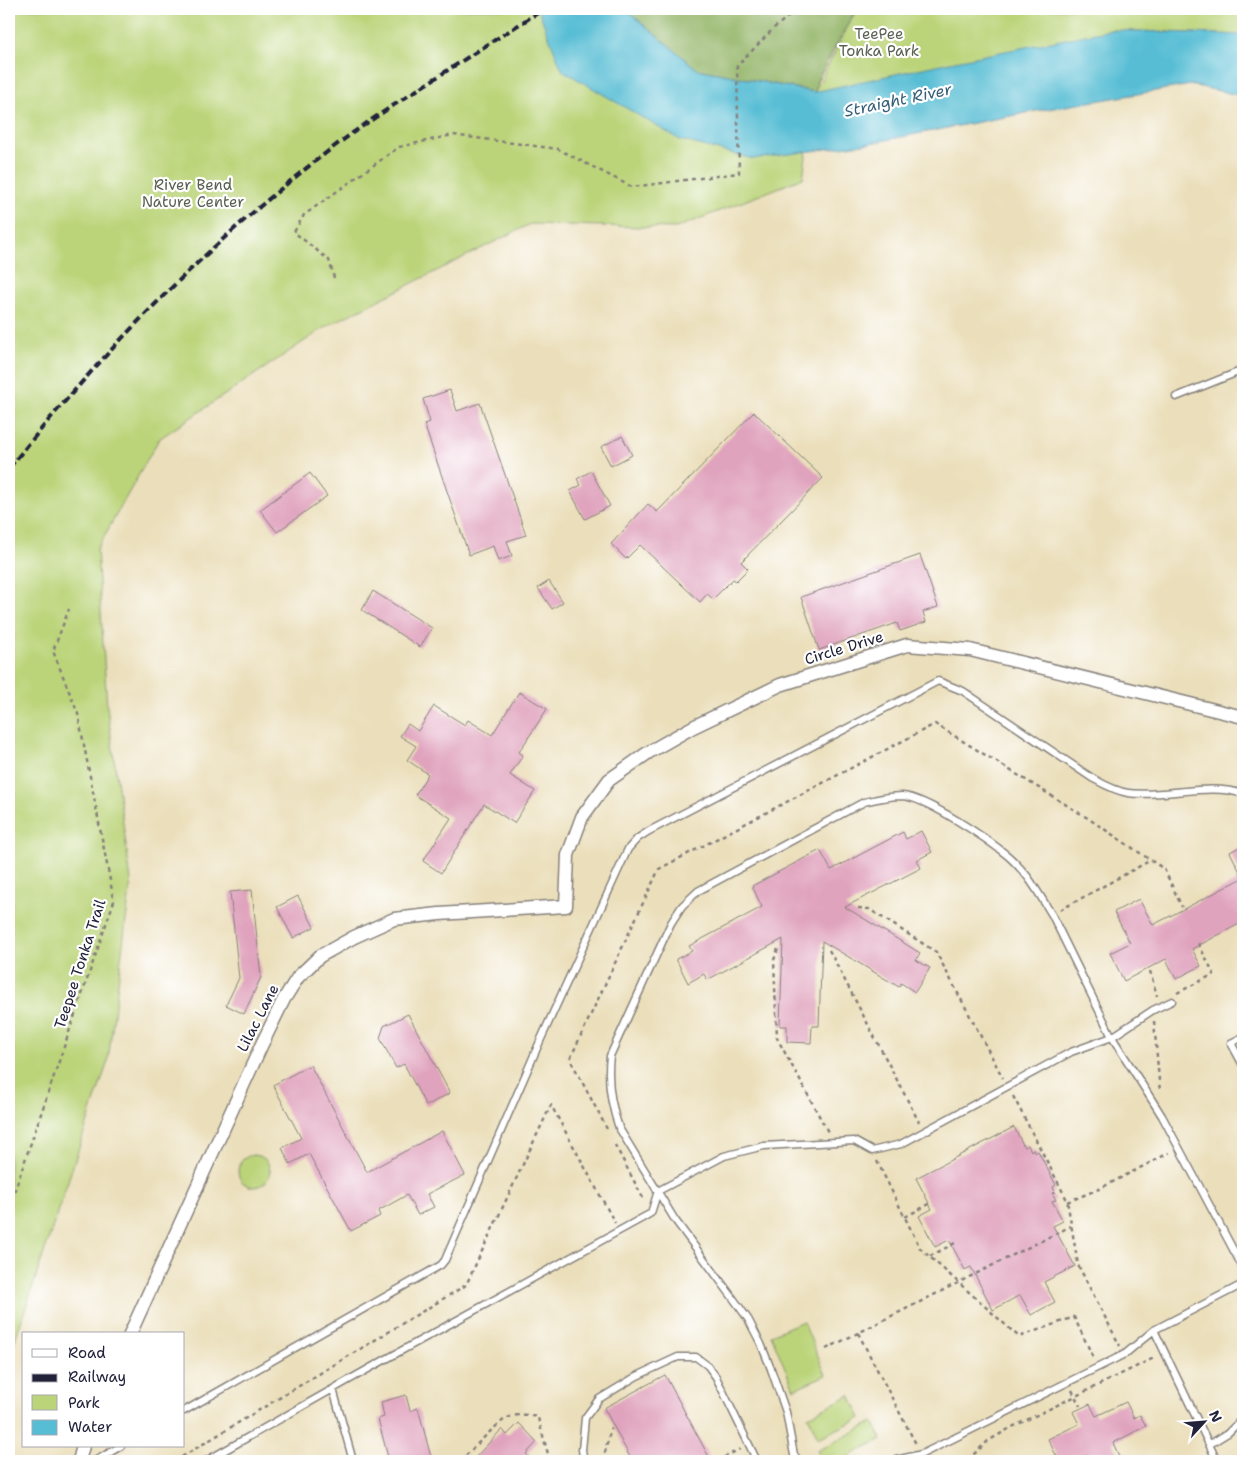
<svg xmlns="http://www.w3.org/2000/svg" width="1252" height="1470" viewBox="0 0 1252 1470" font-family="'Shantell Sans',sans-serif">
	<rect width="100%" height="100%" fill="#fff"/>
	<filter id="ink" filterUnits="userSpaceOnUse"><feTurbulence type="fractalNoise" baseFrequency=".02" numOctaves="2"/><feDisplacementMap in="SourceGraphic" scale="10" xChannelSelector="R" yChannelSelector="G"/><feConvolveMatrix kernelMatrix="1 2 1 2 8 2 1 2 1" color-interpolation-filters="sRGB"/></filter>
	<filter id="wash" filterUnits="userSpaceOnUse"><feTurbulence type="fractalNoise" baseFrequency=".0096" numOctaves="4" result="noise"/><feDisplacementMap in="SourceGraphic" scale="20" xChannelSelector="R" yChannelSelector="G"/><feGaussianBlur stdDeviation="1.12" result="paint"/><feColorMatrix in="noise" values="0 0 0 0 0 0 0 0 0 0 0 0 0 0 0 0 0 1.4 0 .05"/><feComposite in="paint" operator="in"/></filter>
	<g filter="url(#wash)">
		<rect width="100%" height="100%" fill="#ebdfbb"/>
		<path fill="#bbd479" stroke="#6e7b5a" d="M 9,9 L 856,9 L 817,81 L 816,89 L 857,9 L 1243,9 L 1243,35 L 1111,30 L 815,92 L 803,178 L 676,228 L 530,224 L 327,326 L 159,439 L 97,549 L 107,707 L 131,881 L 108,1061 L 9,1358 Z
			M238 1171a16 16 0 1 1 32 0a16 16 0 1 1-32 0Z
			M 803,1321 L 826,1375 L 794,1389 L 771,1335 Z
			M 850,1395 L 861,1418 L 818,1438 L 808,1416 Z
			M 873,1422 L 882,1439 L 839,1461 L 823,1461 L 817,1451 Z"/>
		<path fill="#94b669" stroke="#5b6c52" d="M 625,9 L 856,9 L 817,81 L 815,92 L 697,69 Z"/>
		<path fill="#56bdd4" stroke="#3c7088" d="M 538,9 L 625,9 L 697,69 L 814,92 L 950,62 L 1111,30 L 1243,35 L 1243,96 L 1191,85 L 1036,111 L 870,143 L 753,159 L 680,140 L 562,70 Z"/>
		<g id="blocks">
			<path fill="#e0a3bd" d="M 450,390 L 457,411 L 480,403 L 526,535 L 507,541 L 512,556 L 498,561 L 493,546 L 469,555 L 424,424 L 430,422 L 423,399 Z
				M 754,412 L 823,478 L 741,562 L 748,569 L 736,581 L 733,579 L 713,599 L 707,594 L 700,602 L 640,545 L 626,559 L 611,544 L 648,504 L 657,512 Z
				M 622,436 L 632,455 L 611,466 L 601,447 Z
				M 591,471 L 610,506 L 585,519 L 570,491 L 581,485 L 577,479 Z
				M 310,473 L 327,496 L 277,532 L 260,510 Z
				M 920,555 L 938,607 L 923,612 L 926,622 L 900,631 L 897,623 L 819,650 L 801,597 Z
				M 549,581 L 563,602 L 552,609 L 538,588 Z
				M 373,591 L 432,628 L 420,647 L 362,610 Z
				M 519,692 L 547,709 L 519,752 L 523,755 L 510,775 L 535,791 L 514,823 L 484,804 L 441,873 L 423,861 L 451,818 L 415,795 L 428,774 L 407,760 L 416,746 L 400,736 L 408,724 L 418,731 L 434,706 L 465,725 L 468,720 L 492,735 Z
				M 921,831 L 932,852 L 917,860 L 921,868 L 845,907 L 920,953 L 916,960 L 930,968 L 915,992 L 901,983 L 899,987 L 822,941 L 819,1026 L 812,1026 L 811,1043 L 787,1042 L 787,1026 L 780,1026 L 783,939 L 707,980 L 704,974 L 688,983 L 676,959 L 692,951 L 689,946 L 762,907 L 752,886 L 820,850 L 831,870 L 903,832 L 906,839 Z
				M 1243,845 L 1243,922 L 1192,949 L 1201,966 L 1176,979 L 1166,959 L 1124,981 L 1110,953 L 1130,943 L 1114,912 L 1139,899 L 1153,925 L 1243,878 L 1230,852 Z
				M 252,890 L 261,977 L 244,1014 L 226,1005 L 239,978 L 230,892 Z
				M 298,896 L 314,927 L 293,938 L 277,907 Z
				M 408,1014 L 450,1093 L 426,1106 L 404,1064 L 396,1068 L 380,1038 L 384,1026 Z
				M 310,1065 L 367,1172 L 442,1131 L 465,1175 L 427,1194 L 434,1207 L 418,1215 L 407,1195 L 378,1211 L 380,1216 L 351,1231 L 309,1154 L 290,1164 L 282,1148 L 301,1138 L 273,1085 Z
				M 1014,1127 L 1024,1147 L 1028,1145 L 1031,1151 L 1033,1149 L 1035,1153 L 1038,1151 L 1056,1185 L 1053,1187 L 1055,1192 L 1052,1193 L 1056,1200 L 1052,1201 L 1063,1221 L 1053,1226 L 1075,1266 L 1044,1282 L 1055,1302 L 1031,1315 L 1020,1295 L 993,1310 L 971,1267 L 965,1270 L 949,1240 L 935,1247 L 919,1216 L 932,1209 L 916,1178 Z
				M 665,1375 L 709,1457 L 700,1461 L 632,1461 L 604,1408 Z
				M 406,1395 L 410,1411 L 418,1408 L 432,1461 L 389,1461 L 378,1419 L 384,1417 L 381,1402 Z
				M 1126,1402 L 1134,1418 L 1140,1415 L 1146,1426 L 1113,1443 L 1119,1456 L 1109,1461 L 1092,1461 L 1088,1455 L 1075,1461 L 1059,1461 L 1048,1439 L 1079,1424 L 1073,1412 L 1090,1404 L 1096,1416 Z
				M 519,1423 L 537,1442 L 526,1454 L 534,1461 L 472,1461 L 502,1429 L 507,1435 Z"/>
		</g>
	</g>
	<g filter="url(#ink)">
		<use href="#blocks" fill-opacity="0" stroke="#86807b" stroke-width="1"/>
		<g fill="none" stroke-linecap="round" stroke-linejoin="round">
			<defs>
				<path id="lane" d="M 1176,397 L 1243,370
					M 1243,1037 L 1231,1043 L 1243,1065
					M 1154,1330 L 1217,1461
					M 333,1389 L 353,1461
					M 184,1411 L 441,1265 L 445,1260 L 541,1039 L 628,849 L 638,838 L 649,831 L 938,681 L 963,691 L 1092,778 C 1103,784 1115,791 1128,793 C 1163,798 1210,782 1243,794
					M 1210,1444 L 1228,1433 L 1243,1418
					M 95,1461 L 121,1446
					M 206,1461 L 370,1368 L 646,1216 L 651,1213 L 658,1191 L 724,1156 L 764,1146 L 854,1141 L 872,1151 L 901,1144 L 1071,1052 L 1112,1037 L 1153,1010 L 1172,1001
					M 584,1461 L 582,1450 L 585,1418 L 599,1399 L 637,1376 L 678,1357 L 696,1357 L 708,1366 L 716,1377 L 757,1461
					M 799,1461 L 794,1455 L 786,1412 L 771,1369 L 761,1344 L 748,1319 L 733,1298 L 675,1220 L 619,1128 C 611,1105 607,1080 610,1056 L 671,923 L 682,906 L 698,891 L 864,802 C 876,799 889,796 902,796 C 926,797 989,840 1008,856 C 1015,862 1021,869 1027,876 C 1036,888 1044,902 1052,915 L 1112,1037 L 1162,1116 L 1243,1268
					M 892,1461 L 922,1454 L 1125,1354 L 1154,1330 L 1243,1284"/>
				<path id="street" d="M 130,1334 L 262,1044 L 284,999 L 298,977 L 320,956 L 354,937 L 394,919 L 439,914 L 566,906 L 568,855 L 582,817 L 609,780 L 649,752 L 693,727 L 780,685 L 907,645 L 970,650 L 1243,717
					M 79,1461 L 83,1446"/>
			</defs>
			<use href="#lane" stroke="#86807b" stroke-width="9"/>
			<use href="#street" stroke="#86807b" stroke-width="15"/>
			<path stroke="#86807b" stroke-width="2.5" stroke-dasharray="4 4" stroke-linecap="butt" d="M 334,278 L 329,260 L 294,232 L 304,215 L 399,147 L 453,135 L 558,149 L 632,187 L 739,173 L 737,66 L 774,28 L 798,9
				M 858,908 L 869,909 L 936,952 L 1003,1078
				M 1060,910 L 1151,860
				M 778,949 L 774,960 L 777,1038 L 828,1132
				M 829,950 L 919,1122
				M 1150,971 L 1157,996
				M 1177,993 L 1214,974 L 1198,943
				M 1154,1021 L 1160,1092
				M 1013,1096 L 1067,1200 L 1078,1265 L 1120,1346
				M 607,1129 L 570,1059 L 659,869 L 935,724 L 1086,817 L 1164,869 L 1182,907
				M 615,1145 L 644,1200
				M 877,1161 L 920,1248 L 1019,1337 L 1074,1317 L 1094,1359
				M 1067,1202 L 1099,1189 L 1169,1153
				M 9,1207 L 114,901 L 78,714 L 53,651 L 69,609
				M 905,1217 L 933,1202
				M 930,1256 L 955,1243
				M 858,1333 L 916,1444
				M 826,1349 L 1071,1226
				M 1072,1390 L 1080,1406
				M 175,1461 L 466,1285 L 551,1105 L 615,1223
				M 460,1461 C 473,1449 490,1430 504,1420 C 512,1414 529,1413 538,1418 L 550,1461
				M 603,1461 L 611,1427
				M 717,1461 L 740,1449
				M 970,1461 L 970,1458 L 974,1454 L 988,1441 L 1012,1427 L 1156,1357"/>
			<use href="#lane" stroke="#fff" stroke-width="6"/>
			<use href="#street" stroke="#fff" stroke-width="12"/>
			<path stroke="#22223b" stroke-width="4" stroke-dasharray="8 4" stroke-linecap="butt" d="M 9,468 C 106,348 215,236 339,143 C 364,124 391,107 417,90 C 459,63 502,35 544,9"/>
		</g>
	</g>
	<g text-anchor="middle" dominant-baseline="central" stroke-width="4.5" stroke-linejoin="round" paint-order="stroke">
		<g font-size="15" fill="#586051" stroke="#fff">
			<text x="879" y="34">TeePee<tspan x="879" dy="17">Tonka Park</tspan></text>
			<text x="193" y="185">River Bend<tspan x="193" dy="17">Nature Center</tspan></text>
		</g>
		<g font-size="15" fill="#22223b" stroke="#fff">
			<text transform="translate(844 648) rotate(-17)">Circle Drive</text>
			<text transform="translate(80 964) rotate(-72)">Teepee Tonka Trail</text>
			<text transform="translate(258 1018) rotate(-63)">Lilac Lane</text>
		</g>
		<g font-size="16" font-style="italic" fill="#376078" stroke="#fff">
			<text transform="translate(898 100) rotate(-12)">Straight River</text>
		</g>
	</g>
	<rect width="1252" height="1470" fill="none" stroke="#fff" stroke-width="30"/>
	<rect x="22" y="1332" width="162" height="115" fill="#ffffff" stroke="#a7a7b1"/>
	<rect x="32" y="1349" width="25" height="8" fill="#ffffff" stroke="#a7a7b1"/>
	<text x="68" y="1358" font-size="15" fill="#22223b">Road</text>
	<rect x="32" y="1374" width="25" height="8" fill="#22223b" stroke="#a7a7b1"/>
	<text x="68" y="1382" font-size="15" fill="#22223b">Railway</text>
	<rect x="32" y="1395" width="25" height="15" fill="#bbd479" stroke="#a7a7b1"/>
	<text x="68" y="1408" font-size="15" fill="#22223b">Park</text>
	<rect x="32" y="1420" width="25" height="15" fill="#56bdd4" stroke="#a7a7b1"/>
	<text x="68" y="1432" font-size="15" fill="#22223b">Water</text>
	<g transform="translate(1204 1422) rotate(64)" stroke="#ffffff" stroke-width="4" paint-order="stroke">
	<path d="M0-4L9 19L0 12L-9 19Z" fill="#22223b"/>
	<text y="-8" font-size="14" font-weight="bold" text-anchor="middle" fill="#22223b">N</text>
	</g>
</svg>
